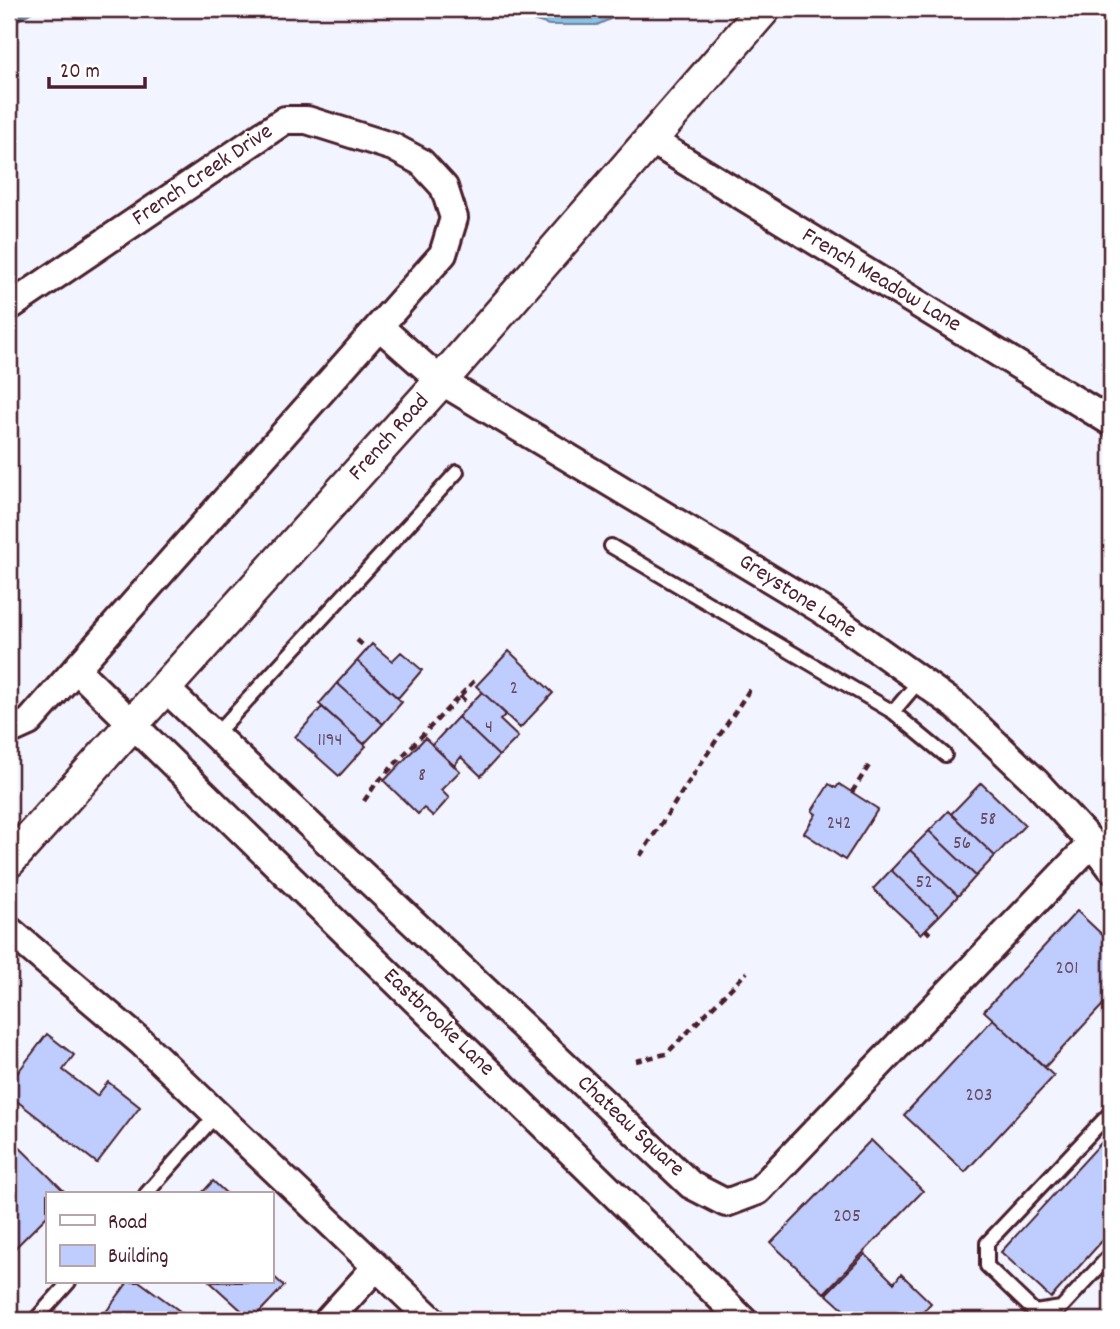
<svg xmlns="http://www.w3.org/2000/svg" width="1120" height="1329" viewBox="0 0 1120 1329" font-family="Dekko,sans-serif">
	<rect width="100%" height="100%" fill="#f2f5ff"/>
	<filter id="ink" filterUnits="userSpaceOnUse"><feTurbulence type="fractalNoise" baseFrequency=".0143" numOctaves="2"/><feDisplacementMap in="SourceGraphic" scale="14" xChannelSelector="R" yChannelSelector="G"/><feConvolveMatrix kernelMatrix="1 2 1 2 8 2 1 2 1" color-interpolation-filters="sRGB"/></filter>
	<g filter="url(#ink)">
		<path fill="#87c3e6" stroke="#6f819b" stroke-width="2" d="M 496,9 L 632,9 L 597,25 L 549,25 Z"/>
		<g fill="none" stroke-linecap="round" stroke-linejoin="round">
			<path stroke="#6f819b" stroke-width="10" d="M 9,21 L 29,9"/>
		</g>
		<path fill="#becdfe" stroke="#4a1f2b" stroke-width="2" d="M 372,644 L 392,661 L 401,652 L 422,670 L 398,698 L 357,661 Z
			M 509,651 L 553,693 L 520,728 L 476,686 Z
			M 357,661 L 402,702 L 383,724 L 337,683 Z
			M 337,683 L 383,724 L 364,744 L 319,704 Z
			M 482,692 L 506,714 L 500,720 L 518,737 L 499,756 L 458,717 Z
			M 322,707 L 366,746 L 339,776 L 295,737 Z
			M 458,717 L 499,756 L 481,776 L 461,757 L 454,766 L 432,745 Z
			M 425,738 L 460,771 L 441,790 L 449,798 L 433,816 L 424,808 L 418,814 L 384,781 Z
			M 981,783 L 1025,825 L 995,856 L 951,814 Z
			M 829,784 L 836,788 L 839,784 L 878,809 L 845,860 L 804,833 L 816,814 L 812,811 Z
			M 948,811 L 995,856 L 976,876 L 929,831 Z
			M 929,831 L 976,876 L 958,896 L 910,850 Z
			M 910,850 L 958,896 L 939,916 L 891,870 Z
			M 891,870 L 939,916 L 921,934 L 873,889 Z
			M 1077,911 L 1111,943 L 1111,996 L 1045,1067 L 984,1011 Z
			M 993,1019 L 1054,1076 L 965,1172 L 904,1115 Z
			M 47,1034 L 74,1055 L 63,1070 L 97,1096 L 108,1082 L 140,1107 L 97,1163 L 9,1095 L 9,1084 Z
			M 1111,1132 L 1111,1231 L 1051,1298 L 1001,1252 Z
			M 9,1137 L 67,1194 L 47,1194 L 47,1216 L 15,1248 L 9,1242 Z
			M 871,1140 L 923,1191 L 824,1293 L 771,1243 Z
			M 213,1181 L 227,1194 L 201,1194 Z
			M 865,1254 L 894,1283 L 901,1274 L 931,1303 L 924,1311 L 934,1320 L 855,1320 L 826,1294 Z
			M 271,1274 L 284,1286 L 252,1320 L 210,1282 L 271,1282 Z
			M 128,1282 L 140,1282 L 192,1320 L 100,1320 Z"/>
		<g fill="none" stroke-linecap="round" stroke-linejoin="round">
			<defs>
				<path id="service" d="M 611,546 L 893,712 L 920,680
					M 893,712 L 945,755
					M 216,734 L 457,472
					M 1111,1112 L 987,1243 L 987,1266 L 1035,1312 L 1061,1308 L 1111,1254
					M 146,1194 L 216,1115
					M 35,1320 L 69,1282"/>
				<path id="minor" d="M 651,140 L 1111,422
					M 9,307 L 285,120 L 307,120 L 393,147 L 421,162 L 444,187 L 454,218 L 443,254 L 29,722 L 9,731
					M 380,327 L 441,381 L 822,610 L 956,706 L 1036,782 L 1092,843 L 1111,868
					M 76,669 L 743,1320
					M 165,688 L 691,1185 L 726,1203 L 758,1191 L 1092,843
					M 9,930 L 141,1042 L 432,1320
					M 328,1320 L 376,1267"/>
				<path id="tertiary" d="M 9,861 L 441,381 L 764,9"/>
			</defs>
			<use href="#service" stroke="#4a1f2b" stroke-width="18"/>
			<use href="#minor" stroke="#4a1f2b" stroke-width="32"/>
			<use href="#tertiary" stroke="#4a1f2b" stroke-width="37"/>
			<path stroke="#4a1f2b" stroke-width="4.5" stroke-dasharray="7 5" stroke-linecap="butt" d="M 357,640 L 367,649
				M 460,696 L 469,705
				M 852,792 L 870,764
				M 364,801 L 375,785 L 474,681
				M 640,856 L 752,686
				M 925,929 L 932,936
				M 636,1061 L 666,1054 L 747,972"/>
			<use href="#service" stroke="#fff" stroke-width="12"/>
			<use href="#minor" stroke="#fff" stroke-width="26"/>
			<use href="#tertiary" stroke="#fff" stroke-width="32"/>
		</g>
	</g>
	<g text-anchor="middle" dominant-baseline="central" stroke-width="5" stroke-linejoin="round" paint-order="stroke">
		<g font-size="19" fill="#674a60">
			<text x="514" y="689">2</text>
			<text x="489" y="728">4</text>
			<text x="330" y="741">1194</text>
			<text x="422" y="776">8</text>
			<text x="988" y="820">58</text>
			<text x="839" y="824">242</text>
			<text x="962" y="844">56</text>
			<text x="924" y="883">52</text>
			<text x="1067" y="969">201</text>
			<text x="979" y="1096">203</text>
			<text x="847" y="1217">205</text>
		</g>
		<g font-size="23" fill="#4a1f2b" stroke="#fff">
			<text transform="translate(203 176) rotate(-34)">French Creek Drive</text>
			<text transform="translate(881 281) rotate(31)">French Meadow Lane</text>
			<text transform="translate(390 438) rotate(-48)">French Road</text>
			<text transform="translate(797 597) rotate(33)">Greystone Lane</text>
			<text transform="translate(438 1023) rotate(44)">Eastbrooke Lane</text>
			<text transform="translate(630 1127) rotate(43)">Chateau Square</text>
		</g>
	</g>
	<rect width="1120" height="1329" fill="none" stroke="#fff" stroke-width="35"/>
	<rect x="18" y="18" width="1085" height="1294" fill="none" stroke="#4a1f2b" stroke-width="2.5" filter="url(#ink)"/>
	<rect x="46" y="1192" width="228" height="91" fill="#ffffff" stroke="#b7a5aa" stroke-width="2"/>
	<rect x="60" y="1215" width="35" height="10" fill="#ffffff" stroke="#b7a5aa" stroke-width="2"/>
	<text x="108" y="1228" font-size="21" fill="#4a1f2b">Road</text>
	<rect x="60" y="1245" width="35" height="21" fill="#becdfe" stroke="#b7a5aa" stroke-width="2"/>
	<text x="108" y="1262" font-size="21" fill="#4a1f2b">Building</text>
	<path d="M49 77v10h96v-10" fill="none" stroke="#4a1f2b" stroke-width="3.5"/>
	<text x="60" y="77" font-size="21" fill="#4a1f2b" stroke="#ffffff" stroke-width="5" paint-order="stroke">20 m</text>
</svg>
